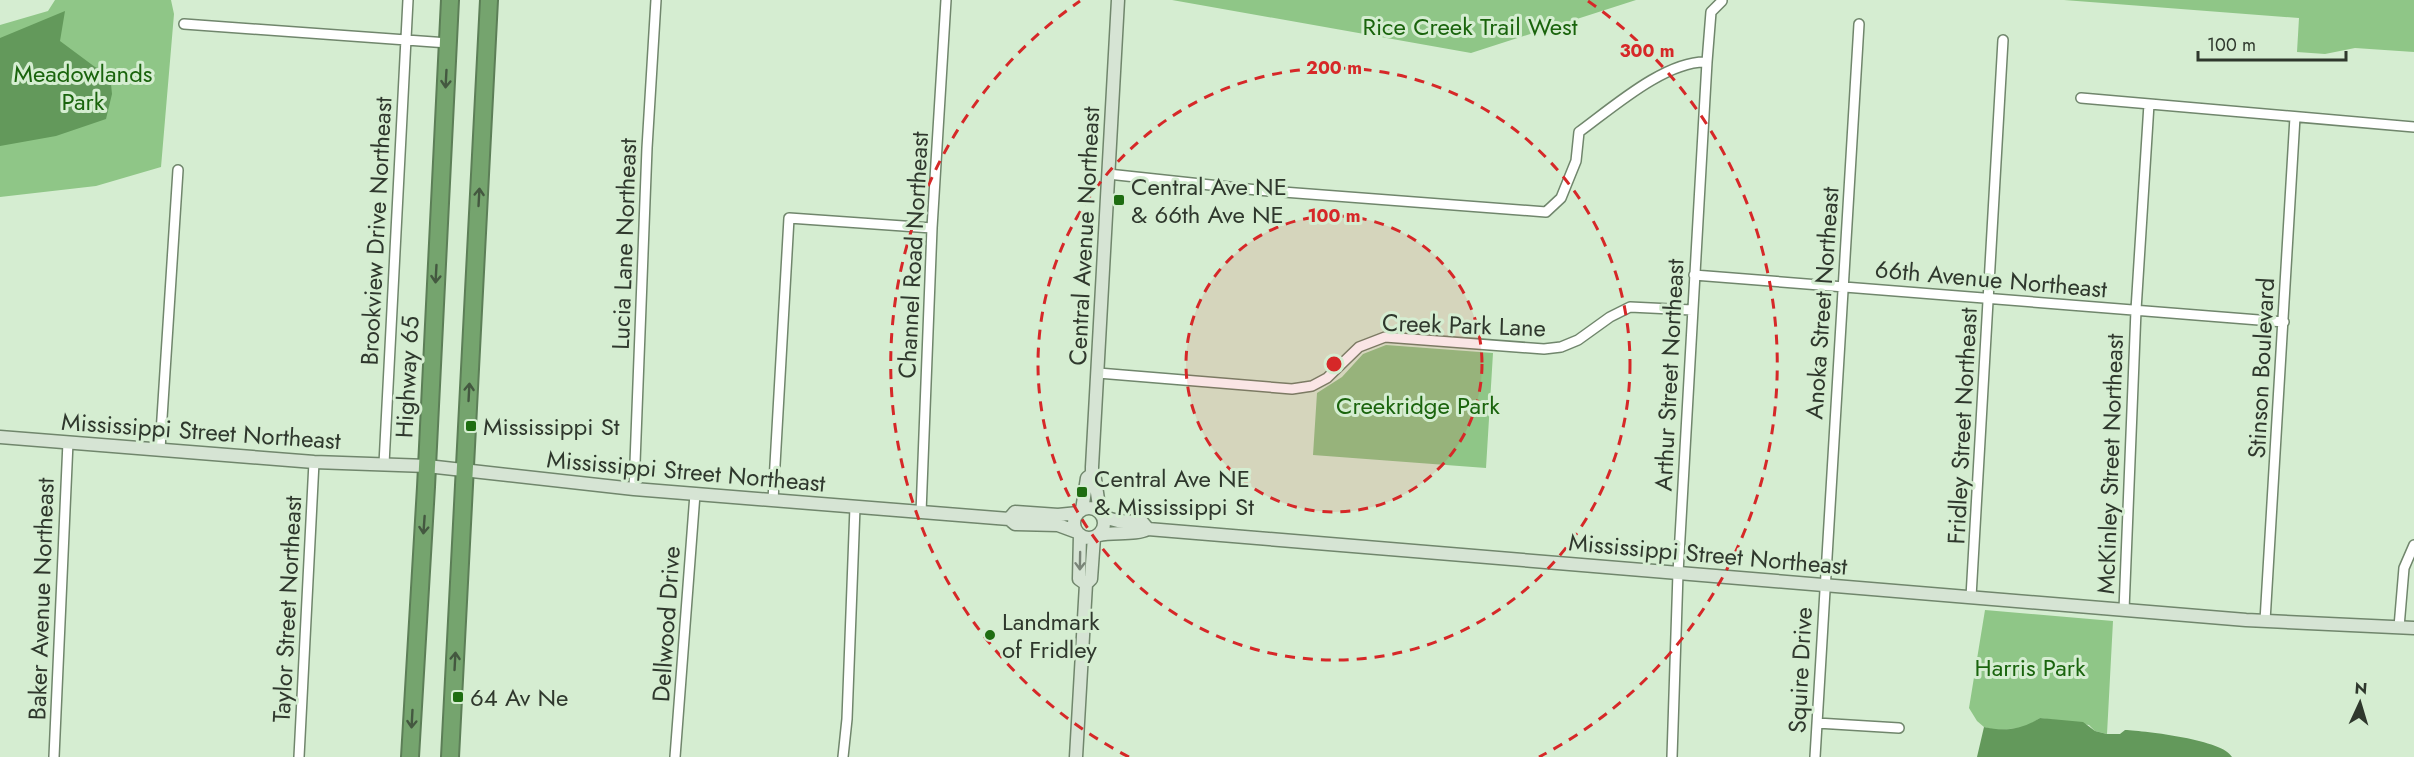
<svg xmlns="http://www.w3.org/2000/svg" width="2414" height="757" viewBox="0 0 2414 757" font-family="Jost,sans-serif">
	<rect width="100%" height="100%" fill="#d5edd1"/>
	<path fill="#8fc687" d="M 55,0 L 171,0 L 174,14 L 161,167 L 96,186 L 0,197 L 0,25 L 48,11 Z
		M 1172,0 L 1636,0 L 1471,53 Z
		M 2064,0 L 2414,0 L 2414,52 L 2355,48 L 2325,54 L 2297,52 L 2299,18 Z
		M 1386,345 L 1493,353 L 1486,468 L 1313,455 L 1317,393 L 1342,377 L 1363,354 Z
		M 1985,610 L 2113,621 L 2107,734 L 2095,731 L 2089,725 L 2040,718 L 2024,728 L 1995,730 L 1984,727 L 1977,721 L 1969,708 Z"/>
	<path fill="#63995b" d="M 65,11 L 60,41 L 95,67 L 110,74 L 112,94 L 106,119 L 56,136 L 0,146 L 0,38 Z
		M 2040,718 L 2083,722 L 2095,731 L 2107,734 L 2120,734 L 2125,730 C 2146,731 2224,740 2232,757 L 1977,757 L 1984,727 C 2005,732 2022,729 2040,718 Z"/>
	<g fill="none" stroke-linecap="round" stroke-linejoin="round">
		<defs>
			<path id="street" d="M 184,24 L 448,43
				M 2081,98 L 2414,127
				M 1108,174 L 1257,190 L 1546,212 L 1561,198 L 1576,161 L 1579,132 C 1612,108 1666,60 1707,62
				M 1694,275 L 2284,322
				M 1098,373 L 1292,389 L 1312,386 L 1327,378 L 1359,347 L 1385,337 L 1544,349 L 1561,347 L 1578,340 L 1610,317 L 1630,307 L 1692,310
				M 160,449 L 178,170
				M 384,464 L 408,0
				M 634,489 L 647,148 L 656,0
				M 773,500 L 789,218 L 932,228
				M 921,513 L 932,228 L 946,0
				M 1971,597 L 2003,40
				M 2124,610 L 2136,310 L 2149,104
				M 2265,621 L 2295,117
				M 2399,627 L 2404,568 L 2414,545
				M 1817,723 L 1899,728
				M 54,757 L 68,442
				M 299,757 L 314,462
				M 675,757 L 695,494
				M 843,757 L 847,719 L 855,507
				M 1672,757 L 1678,573 L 1707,62 L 1711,12 L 1722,1
				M 1815,757 L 1859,24"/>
			<path id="secondary" d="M 0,437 L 314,462 L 427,466 L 634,489 L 1009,519 L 1015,524 L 1058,525 L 1077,532
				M 1092,474 L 1095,479 L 1100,513
				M1074 523a15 15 0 1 1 30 0a15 15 0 1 1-30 0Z
				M 1082,510 L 1087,478 L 1092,474 L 1092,467 L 1118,0
				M 1103,517 L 1118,521 L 1142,522 L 1148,529
				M 1009,519 L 1015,512 L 1058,515 L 1078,513
				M 1080,535 L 1079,579 L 1086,584
				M 1099,535 C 1114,532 1137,535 1148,529 L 2246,620 L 2414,628
				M 1076,757 L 1086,584 L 1091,579 L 1094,537"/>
			<path id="highway" d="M 410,757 L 426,487 L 450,0
				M 450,757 L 489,0"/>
		</defs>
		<use href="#street" stroke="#70866c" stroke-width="12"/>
		<use href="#secondary" stroke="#70866c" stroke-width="15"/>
		<use href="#highway" stroke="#5c7e57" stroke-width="20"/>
		<use href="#street" stroke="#fff" stroke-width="9"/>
		<use href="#secondary" stroke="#d6e4d4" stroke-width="12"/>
		<use href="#highway" stroke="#75a46e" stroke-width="16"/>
	</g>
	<defs><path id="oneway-shaft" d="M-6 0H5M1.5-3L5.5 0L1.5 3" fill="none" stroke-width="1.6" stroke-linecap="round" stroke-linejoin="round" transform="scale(1.5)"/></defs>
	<g stroke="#445840">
		<use href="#oneway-shaft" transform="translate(446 79) rotate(93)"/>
		<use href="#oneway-shaft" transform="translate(479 197) rotate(-87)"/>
		<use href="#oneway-shaft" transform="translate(436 274) rotate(93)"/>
		<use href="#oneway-shaft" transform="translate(469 392) rotate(-87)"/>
		<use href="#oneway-shaft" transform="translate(424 525) rotate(94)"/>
		<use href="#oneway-shaft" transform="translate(455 661) rotate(-87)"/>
		<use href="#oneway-shaft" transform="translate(412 719) rotate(93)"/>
	</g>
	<use stroke="#7a8578" href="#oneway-shaft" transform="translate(1080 561) rotate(91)"/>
	<circle cx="1334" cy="364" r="148" fill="#d62828" fill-opacity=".12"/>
	<g fill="none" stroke="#d62828" stroke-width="3" stroke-dasharray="10 8">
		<circle cx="1334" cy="364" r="148"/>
		<circle cx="1334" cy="364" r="296"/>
		<path d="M1129 757A443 443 0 0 1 1080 1M1588 1A443 443 0 0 1 1539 757"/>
	</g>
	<g fill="#1e6d11" stroke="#d5edd1" stroke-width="2">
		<rect x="1113" y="194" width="12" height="12" rx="3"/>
		<rect x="465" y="420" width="12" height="12" rx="3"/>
		<rect x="1076" y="486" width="12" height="12" rx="3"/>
		<circle cx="990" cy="635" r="6"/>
		<rect x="452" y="691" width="12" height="12" rx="3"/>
	</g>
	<g text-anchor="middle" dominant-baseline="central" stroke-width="6" stroke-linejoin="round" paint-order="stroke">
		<g font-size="24" fill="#1a640d" stroke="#d5edd1">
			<text x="1470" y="26">Rice Creek Trail West</text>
			<text x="83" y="73">Meadowlands<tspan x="83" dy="28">Park</tspan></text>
			<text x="1418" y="405">Creekridge Park</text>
			<text x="2030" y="667">Harris Park</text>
		</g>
		<g font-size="24" fill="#2f382d" stroke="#d5edd1" text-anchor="start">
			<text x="1131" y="186">Central Ave NE<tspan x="1131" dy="28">&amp; 66th Ave NE</tspan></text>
			<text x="483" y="426">Mississippi St</text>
			<text x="1094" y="478">Central Ave NE<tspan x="1094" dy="28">&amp; Mississippi St</tspan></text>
			<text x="1002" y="621">Landmark<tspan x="1002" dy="28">of Fridley</tspan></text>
			<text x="470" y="697">64 Av Ne</text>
		</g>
		<g font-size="24" fill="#2f382d" stroke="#d5edd1">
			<text transform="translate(376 231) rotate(-87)">Brookview Drive Northeast</text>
			<text transform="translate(1084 236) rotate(-87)">Central Avenue Northeast</text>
			<text transform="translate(624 244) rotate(-88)">Lucia Lane Northeast</text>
			<text transform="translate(913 255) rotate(-87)">Channel Road Northeast</text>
			<text transform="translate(1991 279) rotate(5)">66th Avenue Northeast</text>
			<text transform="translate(1822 303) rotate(-86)">Anoka Street Northeast</text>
			<text transform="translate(1464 325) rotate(2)">Creek Park Lane</text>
			<text transform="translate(2261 368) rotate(-87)">Stinson Boulevard</text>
			<text transform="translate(1669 375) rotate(-87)">Arthur Street Northeast</text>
			<text transform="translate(407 377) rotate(-87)">Highway 65</text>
			<text transform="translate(1962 426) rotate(-87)">Fridley Street Northeast</text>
			<text transform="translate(201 431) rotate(4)">Mississippi Street Northeast</text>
			<text transform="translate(2110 464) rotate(-88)">McKinley Street Northeast</text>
			<text transform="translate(686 471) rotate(5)">Mississippi Street Northeast</text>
			<text transform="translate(1708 554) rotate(5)">Mississippi Street Northeast</text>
			<text transform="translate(41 599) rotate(-88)">Baker Avenue Northeast</text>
			<text transform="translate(287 609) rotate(-87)">Taylor Street Northeast</text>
			<text transform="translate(666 624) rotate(-86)">Dellwood Drive</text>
			<text transform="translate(1800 670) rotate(-87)">Squire Drive</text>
		</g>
	</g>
	<circle cx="1334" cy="364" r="9" fill="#d62828" stroke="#d5edd1" stroke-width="3"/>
	<g font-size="18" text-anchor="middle" font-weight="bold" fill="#d62828" stroke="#d5edd1" stroke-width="6" stroke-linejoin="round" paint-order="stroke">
		<text x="1647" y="57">300 m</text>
		<text x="1334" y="74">200 m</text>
		<text x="1334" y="222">100 m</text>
	</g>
	<g transform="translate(2360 703) rotate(4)" stroke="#d5edd1" stroke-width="4.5" paint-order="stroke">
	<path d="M0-4.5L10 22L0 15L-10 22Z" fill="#2f382d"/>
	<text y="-9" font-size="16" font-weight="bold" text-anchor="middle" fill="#2f382d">N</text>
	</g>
	<path d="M2198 51v9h148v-9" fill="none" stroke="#2f382d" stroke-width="3"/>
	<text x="2207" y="51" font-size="18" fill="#2f382d" stroke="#d5edd1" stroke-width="4.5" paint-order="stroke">100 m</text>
</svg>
